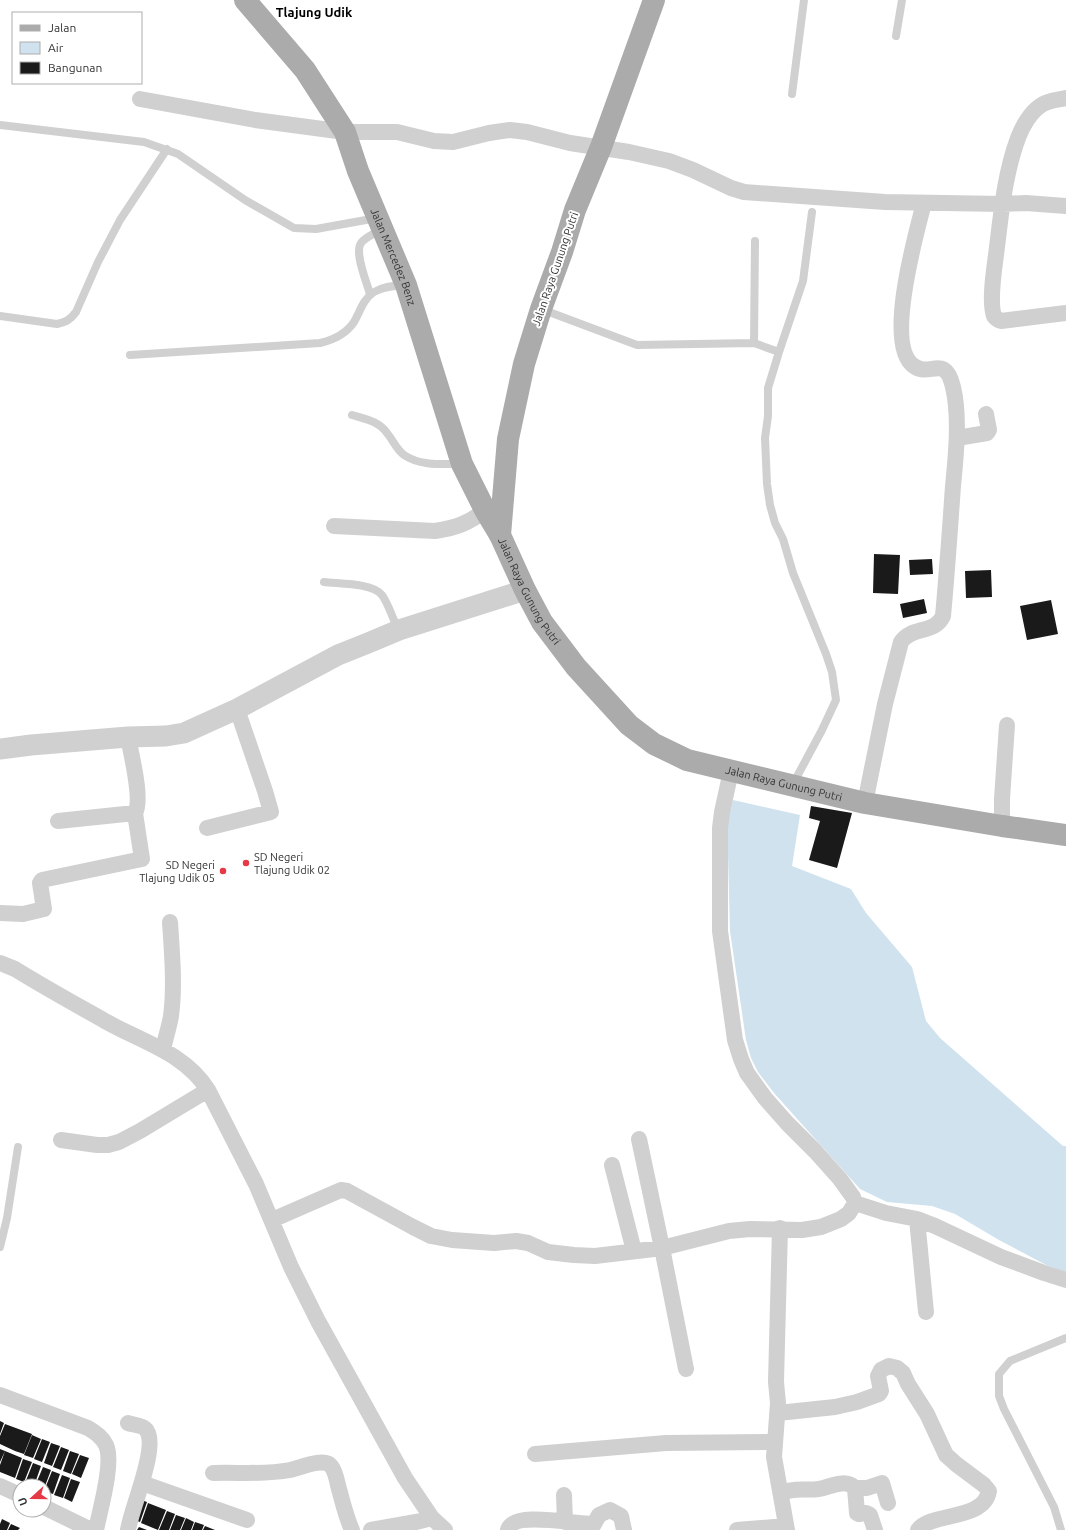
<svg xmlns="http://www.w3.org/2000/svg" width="1066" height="1530" viewBox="0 0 1066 1530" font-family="Ubuntu,sans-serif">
	<rect width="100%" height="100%" fill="#fff"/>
	<path fill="#cfe2ee" d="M 733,800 L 800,815 L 792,866 L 851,889 L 866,913 L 912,967 L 926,1021 L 940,1038 L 1063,1146 L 1066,1146 L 1066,1272 L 1048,1266 L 999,1240 L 955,1214 L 932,1206 L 887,1202 L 860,1189 L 774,1093 L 758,1072 L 751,1058 L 746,1040 L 730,931 L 727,816 Z"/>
	<path fill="#1a1a1a" d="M 874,554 L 900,555 L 898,594 L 873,593 Z
		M 932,559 L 933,574 L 910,575 L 909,560 Z
		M 991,570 L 992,597 L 966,598 L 965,571 Z
		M 924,599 L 927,613 L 903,618 L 900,604 Z
		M 1051,600 L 1058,634 L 1027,640 L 1020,606 Z
		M 811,806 L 852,813 L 837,868 L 809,860 L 820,821 L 809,818 Z
		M 0,1421 L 4,1423 L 0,1434 Z
		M 5,1424 L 32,1434 L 24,1454 L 15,1451 L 21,1436 L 15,1451 L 0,1444 L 0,1436 Z
		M 32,1435 L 41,1439 L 33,1458 L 24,1455 Z
		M 42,1439 L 50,1442 L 42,1462 L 34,1459 Z
		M 51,1443 L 60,1446 L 52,1466 L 44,1463 Z
		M 61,1447 L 69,1450 L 61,1470 L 53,1467 Z
		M 0,1449 L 5,1451 L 0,1462 Z
		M 5,1451 L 22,1458 L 15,1478 L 0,1472 L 0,1465 Z
		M 70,1451 L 79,1454 L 71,1474 L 63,1471 Z
		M 80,1455 L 89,1458 L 81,1478 L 72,1474 Z
		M 23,1459 L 32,1462 L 24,1482 L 16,1479 Z
		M 33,1463 L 41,1466 L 34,1486 L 25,1483 Z
		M 43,1467 L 51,1470 L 45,1486 L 35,1486 Z
		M 52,1471 L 60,1474 L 53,1494 L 44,1491 Z
		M 62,1475 L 70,1478 L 63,1498 L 54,1495 Z
		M 71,1479 L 80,1482 L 72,1502 L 64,1498 Z
		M 139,1499 L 147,1502 L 140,1522 L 131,1519 Z
		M 148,1503 L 166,1510 L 158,1530 L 141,1523 Z
		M 167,1511 L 175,1514 L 169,1530 L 159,1530 Z
		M 176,1515 L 185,1518 L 180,1530 L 170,1530 Z
		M 186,1518 L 194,1522 L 191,1530 L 181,1530 Z
		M 2,1519 L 10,1523 L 7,1530 L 0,1530 L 0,1524 Z
		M 195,1522 L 204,1525 L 202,1530 L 192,1530 Z
		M 11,1524 L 20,1528 L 18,1530 L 8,1530 Z
		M 205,1526 L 215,1530 L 203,1530 Z
		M 139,1527 L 147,1530 L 137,1530 Z"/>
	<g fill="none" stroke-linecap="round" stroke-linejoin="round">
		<path stroke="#d0d0d0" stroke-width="8" d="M 896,36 L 902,0
			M 792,94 L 804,0
			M 0,125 L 144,142 L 178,154 L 245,200 L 294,228 L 316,229 L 377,218
			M 370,294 C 367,283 354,253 361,243 C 365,237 376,233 382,229
			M 541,309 L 637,345 L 754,343 L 779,352 L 768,388 L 768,416 L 765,438 L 767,484 L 770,505 L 775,523 L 783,539 L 793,573 L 826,654 L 832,672 L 836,700 L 822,730 L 793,784
			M 0,316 L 57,324 C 66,322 70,320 76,312 L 98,262 L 120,220 L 167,149
			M 754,343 L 755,241
			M 779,352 L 803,281 L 812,212
			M 130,355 L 320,343 C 333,340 346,334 354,322 C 360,312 363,299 374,292 C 383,286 394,286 404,285
			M 352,415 C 365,419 379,421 387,433 C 393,440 396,449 404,455 C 420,466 442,464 461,464
			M 324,582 C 340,584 372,583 382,595 C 389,605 393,619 398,630
			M 0,1247 L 7,1218 L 18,1147
			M 1061,1530 L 1054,1507 L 1004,1409 L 999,1396 L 999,1374 L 1010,1361 L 1066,1338"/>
		<path stroke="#d0d0d0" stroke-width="16" d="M 1066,98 C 1058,100 1047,100 1040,106 C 1030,113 1022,127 1018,138 C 1004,176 1001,216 996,255 C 994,270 989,302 994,316 C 996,319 998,320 1001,321 L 1066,313
			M 140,99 L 255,120 L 345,132 L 397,132 L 434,141 L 453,142 L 489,133 L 510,130 L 527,132 L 570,143 L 629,152 L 669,161 L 693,170 L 731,188 L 744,192 L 885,202 L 1003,204 L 1026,203 L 1066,206
			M 957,438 L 987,433 L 989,430 L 986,414
			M 334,526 L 435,531 C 455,528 470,523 485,510
			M 865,803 L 885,704 L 901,642 C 912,626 935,634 943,616 C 947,573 950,529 953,486 C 956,456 960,416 953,387 C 945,353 930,378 914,366 C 884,346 916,234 924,203
			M 58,821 L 135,813
			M 1002,826 L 1002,799 L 1007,725
			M 207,828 L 271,812 L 265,791 L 237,709
			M 0,913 L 23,914 L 44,909 L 40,883 L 42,880 L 142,859 L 135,813 C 143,800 131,754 128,737
			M 0,963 L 15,969 C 44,987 75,1004 105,1021 C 142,1042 185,1053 208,1090 L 256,1184 L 291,1267 L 318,1321 L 405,1478 L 432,1518 L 445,1530
			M 163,1050 C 165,1039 169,1028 171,1016 C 175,986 172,953 170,922
			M 639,1139 L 662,1248 L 686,1369
			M 61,1140 L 97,1145 L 108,1145 L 119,1142 L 140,1131 L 208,1090
			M 612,1165 L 634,1251
			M 855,1203 L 886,1213 L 917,1219 L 935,1226 L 1001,1257 L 1044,1273 L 1066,1280
			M 917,1219 L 926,1312
			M 272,1220 L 334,1193 L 341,1190 L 347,1191 L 413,1227 L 431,1236 L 452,1240 L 494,1243 L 516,1241 L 528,1243 L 548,1252 L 574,1255 L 595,1256 L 662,1248 L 729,1231 L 750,1229 L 802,1230 L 821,1227 L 841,1219 L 849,1213 L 855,1203 L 853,1197 L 840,1179 L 815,1151 L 787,1123 L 765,1098 L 747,1073 L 741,1059 L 735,1040 L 720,931 L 720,828 L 722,812 L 731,771
			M 780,1228 L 776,1382 L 778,1403 L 774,1457 L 787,1530
			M 0,1395 L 88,1428 C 96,1433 102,1437 106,1445 C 114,1462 100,1510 96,1530
			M 778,1413 L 835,1407 L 857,1402 L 879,1394 L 881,1391 L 878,1376 L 881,1370 L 889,1366 L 897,1368 L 903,1373 L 908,1384 L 927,1414 L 946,1455 L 956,1464 L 984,1485 L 989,1491 C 984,1521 931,1512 918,1530
			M 128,1423 C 133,1425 144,1425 147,1431 C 158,1448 131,1509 128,1530
			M 535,1454 L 666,1443 L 775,1442
			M 213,1473 C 239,1472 264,1475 290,1470 C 299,1468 325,1457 331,1466 C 336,1472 337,1482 339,1489 C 343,1503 346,1517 352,1530
			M 142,1483 L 247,1520
			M 0,1486 L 20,1495
			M 855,1488 L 867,1488 L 882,1483 L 888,1503
			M 781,1493 C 796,1487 804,1491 819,1489 C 830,1487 845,1478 855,1488 L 857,1513 L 859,1514 L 866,1513 L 870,1515 L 875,1530
			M 564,1495 L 565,1522
			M 44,1507 L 91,1530
			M 371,1530 L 416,1522 L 432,1518
			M 508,1530 C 513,1510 577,1525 594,1524 L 599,1515 L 610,1510 L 621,1516 L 624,1530
			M 737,1530 L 786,1526"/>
		<path stroke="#d0d0d0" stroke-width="21" d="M 0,749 L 31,745 L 128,737 L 166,736 L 184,733 L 237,709 L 338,655 L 368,643 L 399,630 L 525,590"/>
		<g stroke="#ababab" stroke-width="22">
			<path id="s1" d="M 245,0 L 305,70 L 345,132 L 358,171 L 406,285 L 462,464 L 485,510 L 500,535"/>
			<path id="s2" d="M 654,0 L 601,147 L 575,210 L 562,252 L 541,309 L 524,364 L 508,439 L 500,535 L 525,590 L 542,622 L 576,667 L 629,725 L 654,744 L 687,760 L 865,803 L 1002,826 L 1066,835"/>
		</g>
	</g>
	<g fill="#e63946" stroke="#fff" stroke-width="1.5">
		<circle cx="246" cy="863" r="4"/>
		<circle cx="223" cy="871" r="4"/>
	</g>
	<g text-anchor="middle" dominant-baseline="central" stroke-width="4" stroke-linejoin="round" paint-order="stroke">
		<g font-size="11" fill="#333" stroke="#fff">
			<text stroke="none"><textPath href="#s1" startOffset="300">Jalan Mercedez Benz</textPath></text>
			<text transform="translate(555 269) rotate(-71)">Jalan Raya Gunung Putri</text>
			<text stroke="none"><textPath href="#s2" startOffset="623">Jalan Raya Gunung Putri</textPath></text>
			<text stroke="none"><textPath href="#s2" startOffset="959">Jalan Raya Gunung Putri</textPath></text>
		</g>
		<g font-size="11" fill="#333" stroke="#fff" text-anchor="start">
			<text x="254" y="857">SD Negeri<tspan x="254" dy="13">Tlajung Udik 02</tspan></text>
			<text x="215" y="865" text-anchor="end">SD Negeri<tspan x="215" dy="13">Tlajung Udik 05</tspan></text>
		</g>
		<g font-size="13" font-weight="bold" fill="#000" stroke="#fff">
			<text x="314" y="12">Tlajung Udik</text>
		</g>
	</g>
	<rect x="12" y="12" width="130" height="72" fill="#ffffff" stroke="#adadad"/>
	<rect x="20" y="25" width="20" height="6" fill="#ababab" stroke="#adadad"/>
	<text x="48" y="32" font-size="12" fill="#333333">Jalan</text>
	<rect x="20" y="42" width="20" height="12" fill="#cfe2ee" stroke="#adadad"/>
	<text x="48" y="52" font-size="12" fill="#333333">Air</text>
	<rect x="20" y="62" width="20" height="12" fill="#1a1a1a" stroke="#adadad"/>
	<text x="48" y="72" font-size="12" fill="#333333">Bangunan</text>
	<g transform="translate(32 1498) rotate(249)"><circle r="19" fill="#ffffff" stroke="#adadad"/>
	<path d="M0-3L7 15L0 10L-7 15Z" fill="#e63946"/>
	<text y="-6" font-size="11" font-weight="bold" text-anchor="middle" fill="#333333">U</text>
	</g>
</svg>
